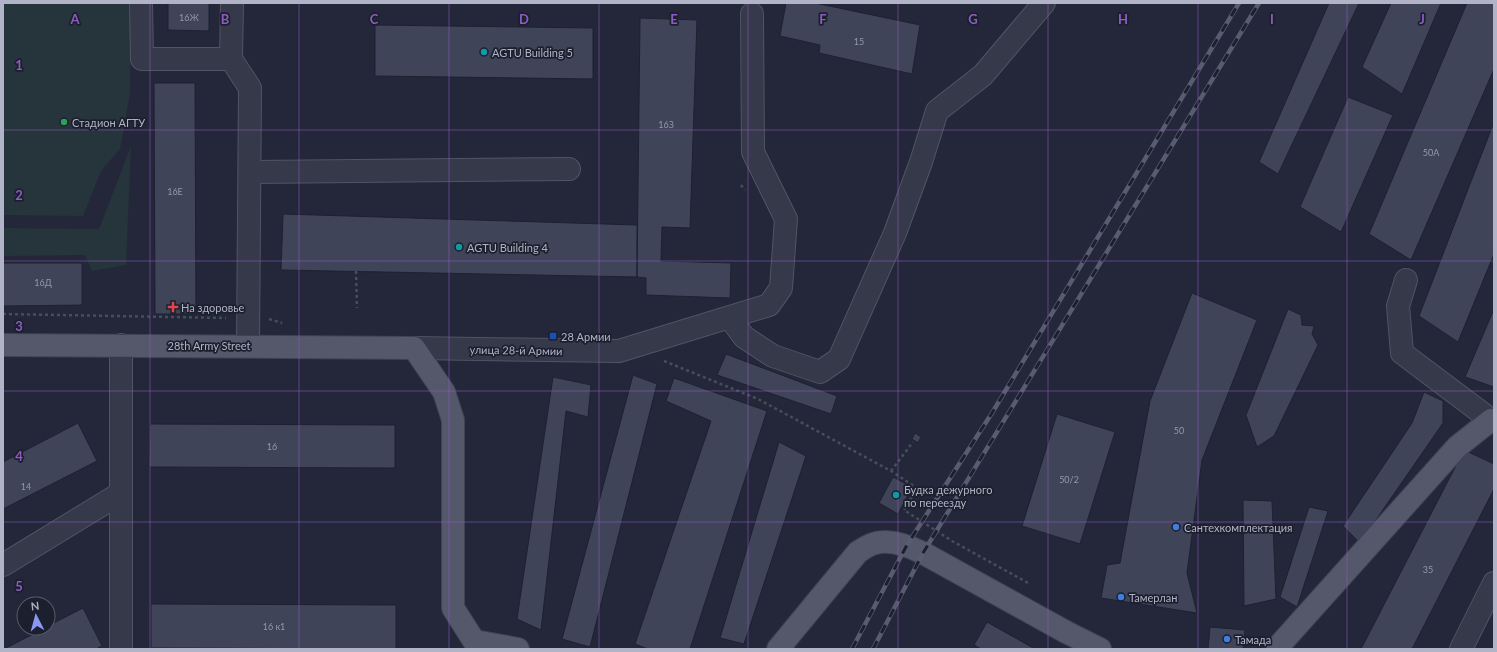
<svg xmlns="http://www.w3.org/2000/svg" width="1497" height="652" viewBox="0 0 1497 652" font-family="Lato,sans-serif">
	<rect width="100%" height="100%" fill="#232739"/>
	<path fill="#26343b" d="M 3,3 L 130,3 L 130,94 L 120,149 L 101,171 L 83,216 L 3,215 Z
		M 131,146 L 126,265 L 92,271 L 85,255 L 3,256 L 3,228 L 99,229 Z"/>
	<path fill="#3f4459" stroke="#1d2130" d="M 168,3 L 209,3 L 209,31 L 168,30 Z
		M 786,3 L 815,3 L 920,25 L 912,74 L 819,53 L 820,45 L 780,36 Z
		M 1329,3 L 1359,3 L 1278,174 L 1259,162 Z
		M 1391,3 L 1441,3 L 1402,94 L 1362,67 Z
		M 1467,3 L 1494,3 L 1494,69 L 1411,260 L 1369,234 Z
		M 640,18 L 697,20 L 690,228 L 662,227 L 661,261 L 731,263 L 730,298 L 646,295 L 646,278 L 637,277 Z
		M 375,25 L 593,28 L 593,79 L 375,76 Z
		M 154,83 L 195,83 L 196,314 L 155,314 Z
		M 1348,97 L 1393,115 L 1341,232 L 1300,207 Z
		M 1494,122 L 1494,254 L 1458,342 L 1419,316 Z
		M 283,214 L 637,225 L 637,277 L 281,270 Z
		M 3,263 L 82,263 L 82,305 L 3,306 Z
		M 1192,293 L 1257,320 L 1202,460 L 1187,573 L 1197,613 L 1101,598 L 1107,565 L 1120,563 L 1150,401 Z
		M 1288,309 L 1301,315 L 1302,325 L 1314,326 L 1312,334 L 1318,345 L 1274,436 L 1257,447 L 1246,415 Z
		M 1494,309 L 1494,387 L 1465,377 Z
		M 726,354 L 837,396 L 831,414 L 717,375 Z
		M 633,375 L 657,384 L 590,647 L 562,639 Z
		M 553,377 L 591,385 L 588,417 L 566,411 L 541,630 L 517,619 Z
		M 674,378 L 767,411 L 690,649 L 648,649 L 635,644 L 711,421 L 666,401 Z
		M 1424,392 L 1443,401 L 1443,423 L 1360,543 L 1343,526 L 1412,423 Z
		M 1057,414 L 1115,432 L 1080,544 L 1022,526 Z
		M 78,423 L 97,461 L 3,509 L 3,462 Z
		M 150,424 L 395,425 L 395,468 L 149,467 Z
		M 915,433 L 921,437 L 918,443 L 912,439 Z
		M 779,442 L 806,456 L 744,644 L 720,638 Z
		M 1464,450 L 1494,464 L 1494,489 L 1412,649 L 1361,649 Z
		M 893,477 L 912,487 L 898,514 L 879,503 Z
		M 1243,500 L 1272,501 L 1276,599 L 1244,606 Z
		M 1309,507 L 1328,511 L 1297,607 L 1280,597 Z
		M 151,604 L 396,605 L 396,649 L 151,648 Z
		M 83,608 L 102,646 L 96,649 L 4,649 L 45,628 L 48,628 L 48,626 Z
		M 987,622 L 1035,649 L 981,649 L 974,645 Z
		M 1210,627 L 1245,630 L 1243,649 L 1208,649 Z"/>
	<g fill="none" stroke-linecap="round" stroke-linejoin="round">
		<defs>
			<path id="minor" d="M 141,3 L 142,59 L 231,59
				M 232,3 L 231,59 L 250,88 L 248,345
				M 250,172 L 569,169
				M 1406,280 L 1398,306 L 1402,353 L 1491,420
				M 730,318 L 744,337 L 773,356 L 820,372 L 839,359 L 895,233 L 921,162 L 937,111 L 983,75 L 1044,3
				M 121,345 L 121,649
				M 414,348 L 619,351 L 769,305 L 781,288 L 786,219 L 753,152 L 752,14
				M 3,565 L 121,493
				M 1461,649 L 1494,583"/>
			<path id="major" d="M 3,345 L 414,348 L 444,392 L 453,420 L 453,608 L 474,641 L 518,649
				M 778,649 L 858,552 C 863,549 870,544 876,543 C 891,539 909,546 923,553 L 1066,632 L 1100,649
				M 1276,649 L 1457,447 L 1491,420 L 1494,420"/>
		</defs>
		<use href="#minor" stroke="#515464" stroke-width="24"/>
		<use href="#major" stroke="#3f4353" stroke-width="24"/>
		<path stroke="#425057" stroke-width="2.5" stroke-dasharray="3 3" stroke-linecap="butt" d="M 741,185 L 745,190
			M 356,271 L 357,308
			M 3,314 L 226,318
			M 269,319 L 282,323
			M 664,361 L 758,399 L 891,471 L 917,488 L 904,510 L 952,541 L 1030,584
			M 891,471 L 913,442"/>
		<use href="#minor" stroke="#36394a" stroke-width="22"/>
		<use href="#major" stroke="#54586a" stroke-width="22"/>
		<defs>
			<path id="rail" d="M 852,649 L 907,545 L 992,413 L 1239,3
				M 873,649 L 923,553 L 1259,3"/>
		</defs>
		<use href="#rail" stroke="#585c70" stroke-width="4.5"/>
		<use href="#rail" stroke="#1c1f2e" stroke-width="3" stroke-dasharray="9" stroke-linecap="butt"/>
	</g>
	<path fill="none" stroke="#8e5cc1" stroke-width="1" stroke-opacity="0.55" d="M 150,3 L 150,649M 299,3 L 299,649M 449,3 L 449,649M 599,3 L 599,649M 748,3 L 748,649M 898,3 L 898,649M 1048,3 L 1048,649M 1198,3 L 1198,649M 1347,3 L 1347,649M 3,130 L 1494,130M 3,261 L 1494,261M 3,391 L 1494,391M 3,522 L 1494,522"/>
	<g fill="#0f9aa8" stroke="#1c1f2e" stroke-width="1.5">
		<circle cx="484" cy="52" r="4"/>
		<circle cx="459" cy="247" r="4"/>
		<circle cx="896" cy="495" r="4"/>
	</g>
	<circle fill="#2e9e5b" stroke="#1c1f2e" stroke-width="1.5" cx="64" cy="122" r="4"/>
	<path fill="#e0444e" stroke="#1c1f2e" stroke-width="1.5" d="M171 301h4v4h4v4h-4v4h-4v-4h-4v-4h4z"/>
	<rect fill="#1a4fb4" stroke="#1c1f2e" stroke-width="1.5" x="549" y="332" width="8" height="8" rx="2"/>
	<g fill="#3f7fe0" stroke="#1c1f2e" stroke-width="1.5">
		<circle cx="1176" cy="527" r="4"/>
		<circle cx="1121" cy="597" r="4"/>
		<circle cx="1227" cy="639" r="4"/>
	</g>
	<g text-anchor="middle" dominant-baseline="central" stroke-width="3.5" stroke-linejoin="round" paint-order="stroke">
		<g font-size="9" fill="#9498ab">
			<text x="189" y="17">16Ж</text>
			<text x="859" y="41">15</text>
			<text x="666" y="124">16З</text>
			<text x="1431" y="152">50А</text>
			<text x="175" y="191">16Е</text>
			<text x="43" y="282">16Д</text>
			<text x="1179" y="430">50</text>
			<text x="272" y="446">16</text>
			<text x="1069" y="479">50/2</text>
			<text x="26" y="486">14</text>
			<text x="1428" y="569">35</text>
			<text x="274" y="626">16 к1</text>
		</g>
		<g font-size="11" fill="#b1b4c6" stroke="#1c1f2e" text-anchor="start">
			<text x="492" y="52">AGTU Building 5</text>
			<text x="72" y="122">Стадион АГТУ</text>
			<text x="467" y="247">AGTU Building 4</text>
			<text x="181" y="307">На здоровье</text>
			<text x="561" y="336">28 Армии</text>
			<text x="904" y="489">Будка дежурного<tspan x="904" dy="13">по переезду</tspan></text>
			<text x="1184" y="527">Сантехкомплектация</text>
			<text x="1129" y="597">Тамерлан</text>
			<text x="1235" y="639">Тамада</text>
		</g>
		<g font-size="11" fill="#b1b4c6" stroke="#1c1f2e">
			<text x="209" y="345">28th Army Street</text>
			<text transform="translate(516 350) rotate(1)">улица 28-й Армии</text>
		</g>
	</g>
	<g font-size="13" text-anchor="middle" font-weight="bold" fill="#8e5cc1" stroke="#1c1f2e" stroke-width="3.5" stroke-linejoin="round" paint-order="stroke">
		<text x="75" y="24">A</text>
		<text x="225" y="24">B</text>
		<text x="374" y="24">C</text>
		<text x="524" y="24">D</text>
		<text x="674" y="24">E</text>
		<text x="823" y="24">F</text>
		<text x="973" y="24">G</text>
		<text x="1123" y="24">H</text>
		<text x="1272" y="24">I</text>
		<text x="1422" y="24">J</text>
		<text x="19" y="70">1</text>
		<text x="19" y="200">2</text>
		<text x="19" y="331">3</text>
		<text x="19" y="461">4</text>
		<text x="19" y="591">5</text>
	</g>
	<rect width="1497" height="652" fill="none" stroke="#b1b4c6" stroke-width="8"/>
	<g transform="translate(36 616) rotate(354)"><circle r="19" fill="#1c1f2e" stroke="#585b6b"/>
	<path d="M0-3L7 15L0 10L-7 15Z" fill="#8997f3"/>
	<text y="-6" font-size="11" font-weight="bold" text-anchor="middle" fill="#b1b4c6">N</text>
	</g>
</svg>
